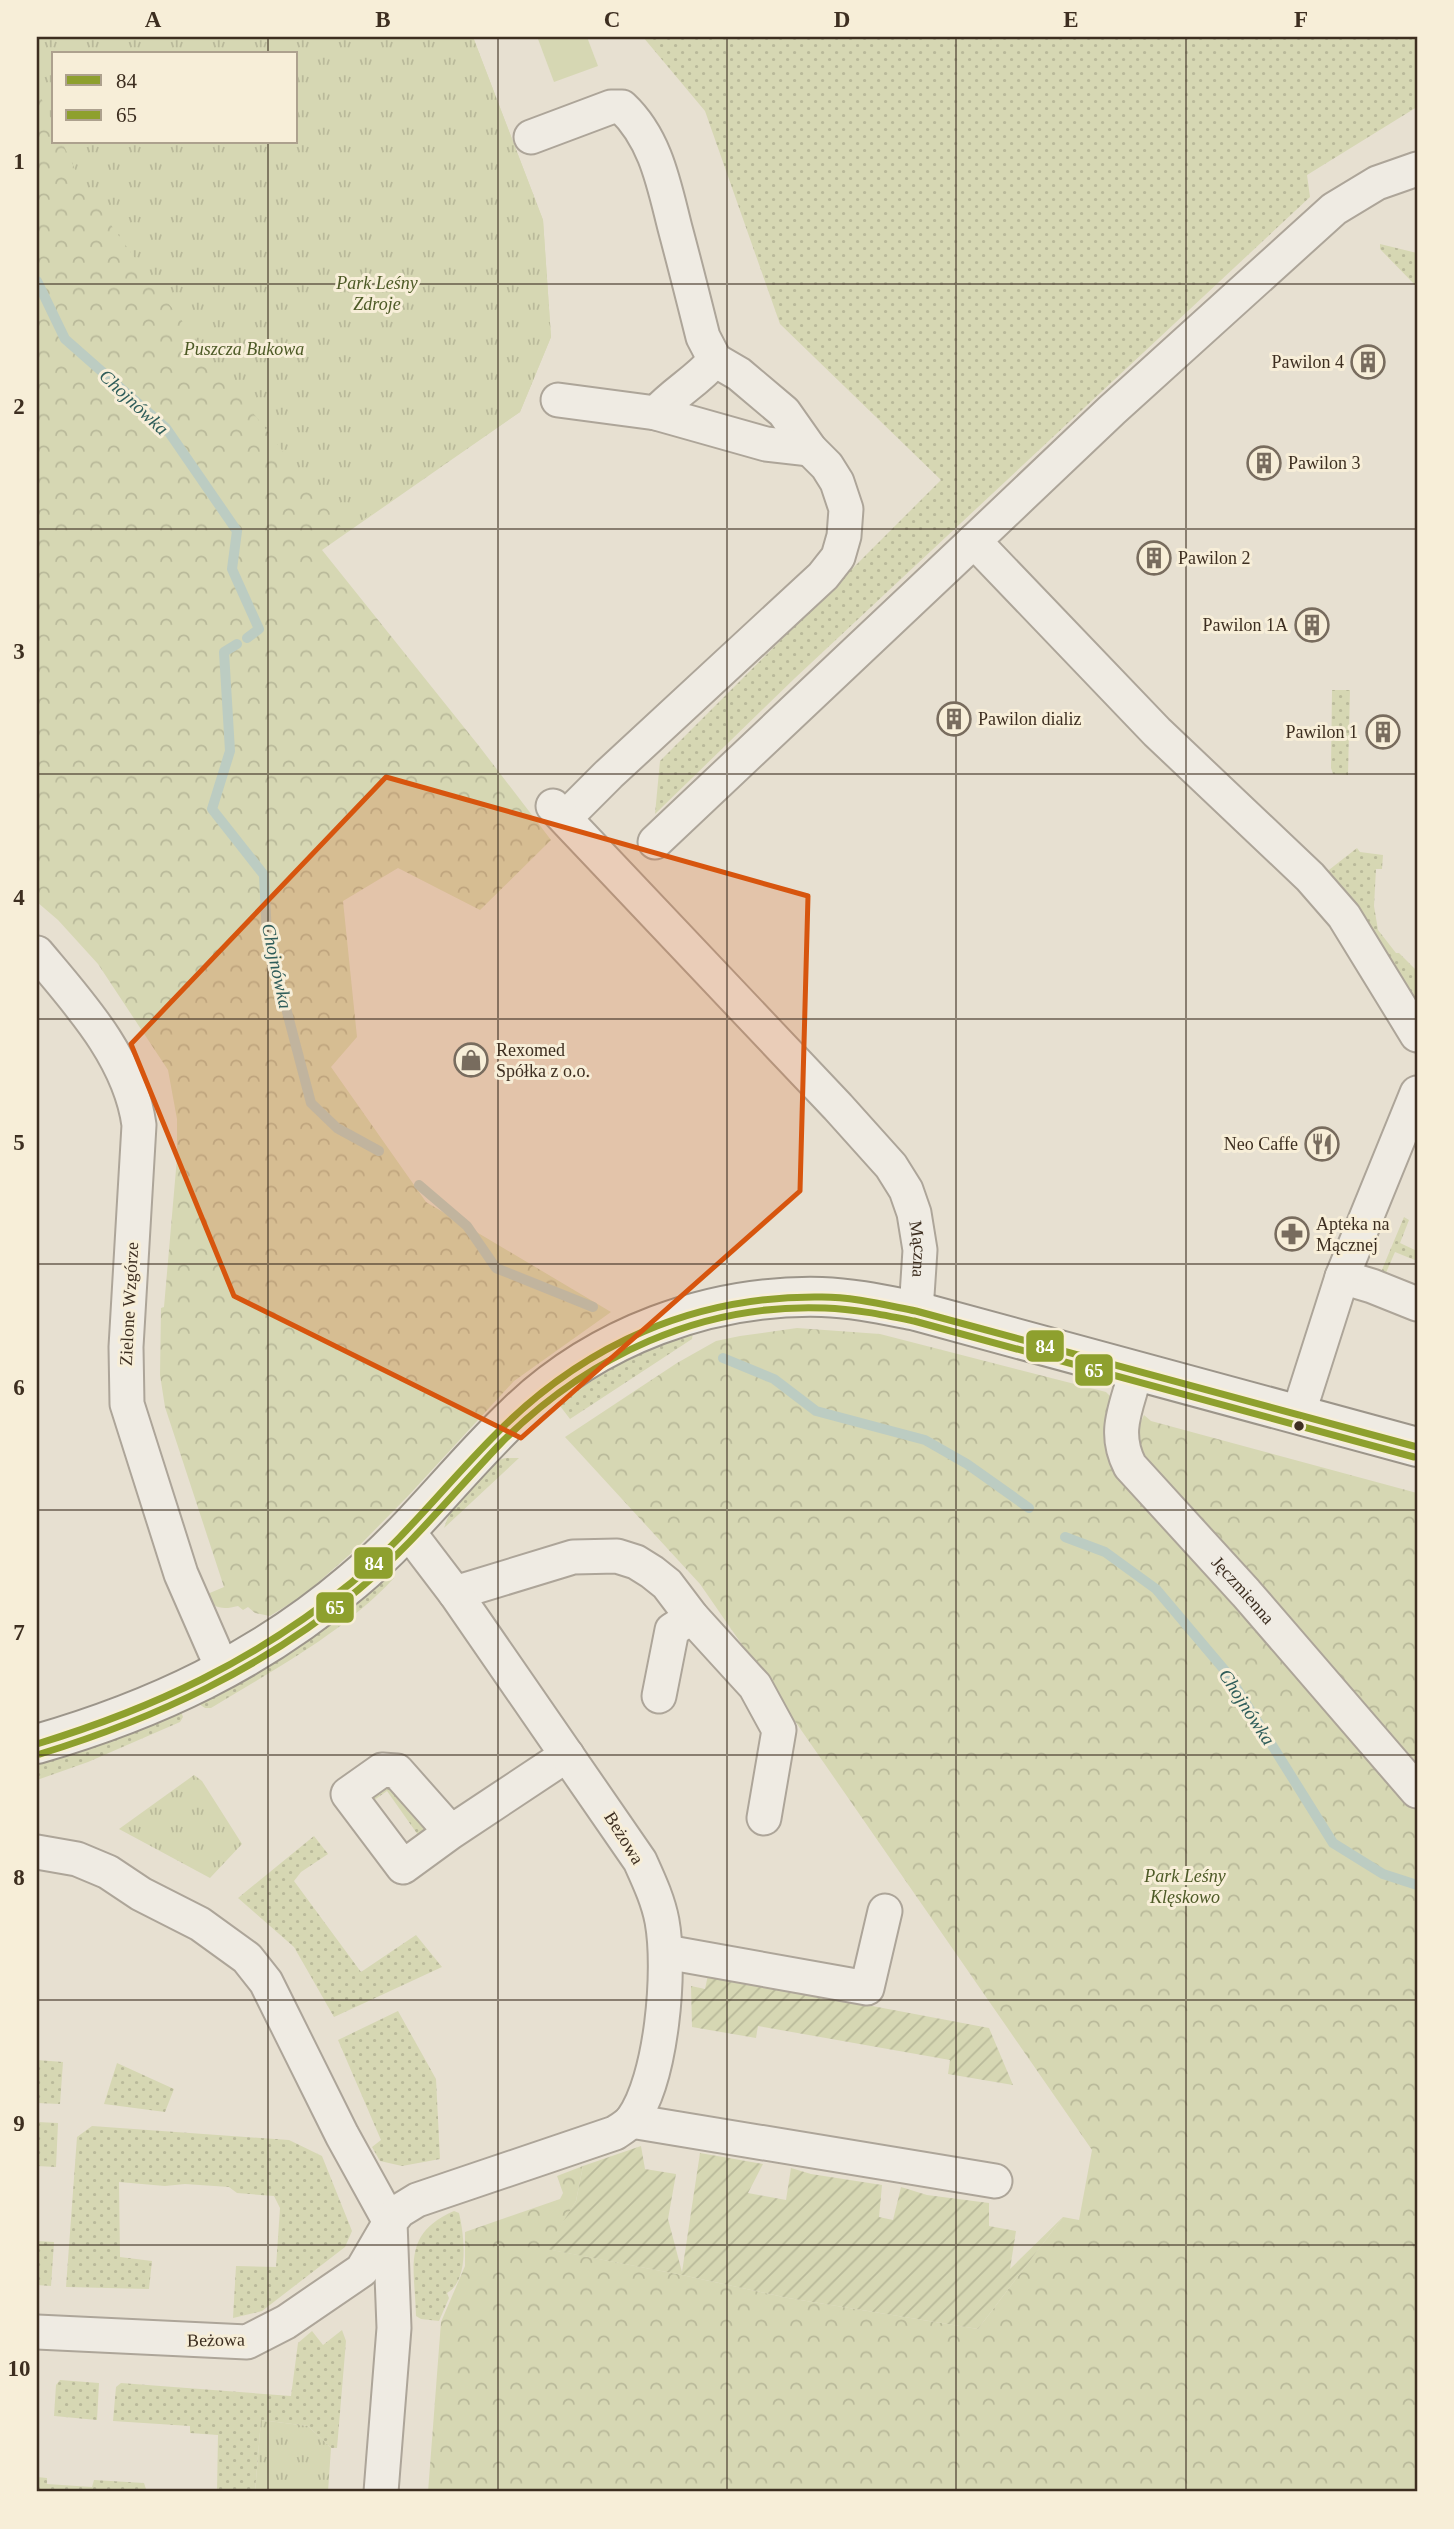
<svg xmlns="http://www.w3.org/2000/svg" width="1454" height="2529" viewBox="0 0 1454 2529" font-family="'Times New Roman',serif">
	<defs>
		<pattern id="grass-dots" width="8" height="8" patternUnits="userSpaceOnUse" patternTransform="scale(1.75)"><rect width="8" height="8" fill="#d6d7b3"/><path d="M2 2h.1M6 6h.1" fill="none" stroke="#b9b99a" stroke-width="1.8" stroke-linecap="round"/></pattern>
		<pattern id="forest-crowns" width="20" height="18" patternUnits="userSpaceOnUse" patternTransform="scale(1.75)"><rect width="20" height="18" fill="#d6d7b3"/><path d="M2 6a3 3 0 1 1 6 0M12 15a3 3 0 1 1 6 0" fill="none" stroke="#b9b99a"/></pattern>
		<pattern id="park-tufts" width="24" height="20" patternUnits="userSpaceOnUse" patternTransform="scale(1.75)"><rect width="24" height="20" fill="#d6d7b3"/><path d="M3 7l-1-3M5 7V3M7 7l1-3M15 17l-1-3M17 17v-4M19 17l1-3" fill="none" stroke="#b9b99a"/></pattern>
		<pattern id="garden-furrows" width="10" height="10" patternUnits="userSpaceOnUse" patternTransform="scale(1.75)"><rect width="10" height="10" fill="#d6d7b3"/><path d="M-1 1l2-2M0 10L10 0M9 11l2-2" fill="none" stroke="#b9b99a"/></pattern>
	</defs>
	<rect width="100%" height="100%" fill="#e7e0d1"/>
	<path fill="url(#grass-dots)" d="M 643,37 L 1417,37 L 1417,107 L 1307,175 L 1310,197 L 795,678 L 655,814 L 660,761 L 941,480 L 780,324 L 705,111 Z
		M 1380,244 L 1417,253 L 1417,287 L 1380,249 Z
		M 1332,690 L 1350,690 L 1348,775 L 1333,774 L 1331,768 Z
		M 1357,848 L 1360,852 L 1383,855 L 1382,869 L 1376,869 L 1374,906 L 1378,930 L 1396,953 L 1399,953 L 1417,971 L 1417,1013 L 1346,893 L 1325,873 Z
		M 1404,1217 L 1409,1220 L 1400,1243 L 1417,1251 L 1417,1261 L 1395,1252 L 1385,1275 L 1381,1272 Z
		M 693,1332 L 692,1339 L 570,1419 L 557,1402 L 642,1351 Z
		M 505,1458 L 519,1458 L 444,1528 L 452,1506 L 499,1460 Z
		M 390,1576 L 394,1578 C 343,1633 275,1669 211,1708 L 205,1708 L 199,1704 L 219,1692 L 380,1580 Z
		M 181,1711 L 183,1717 L 180,1722 L 88,1762 L 37,1780 L 37,1761 Z
		M 385,1779 L 431,1833 L 398,1849 L 418,1835 L 387,1791 L 367,1805 L 370,1787 Z
		M 314,1836 L 328,1854 L 301,1872 L 294,1881 L 361,1972 L 416,1935 L 442,1967 L 334,2017 L 294,1947 L 238,1898 Z
		M 398,2011 L 436,2079 L 440,2159 L 402,2166 L 380,2161 L 372,2147 L 381,2140 L 338,2040 Z
		M 37,2060 L 63,2062 L 60,2104 L 37,2103 Z
		M 117,2063 L 174,2089 L 165,2112 L 104,2104 Z
		M 37,2122 L 58,2123 L 56,2167 L 37,2166 Z
		M 92,2126 L 289,2140 L 322,2156 L 352,2231 L 345,2247 L 262,2311 L 233,2318 L 236,2266 L 276,2267 L 280,2208 L 274,2196 L 237,2193 L 229,2187 L 185,2184 L 165,2186 L 119,2182 L 120,2257 L 152,2261 L 149,2289 L 66,2287 L 77,2137 Z
		M 454,2211 L 459,2213 C 464,2234 470,2280 447,2293 L 449,2298 L 439,2321 L 421,2319 L 416,2316 C 415,2268 401,2234 454,2211 Z
		M 37,2241 L 54,2242 L 51,2286 L 37,2285 Z
		M 342,2330 L 346,2341 L 337,2448 L 331,2448 L 308,2426 L 261,2420 L 255,2492 L 217,2492 L 218,2435 L 190,2433 L 190,2426 L 113,2421 L 116,2387 L 121,2383 L 291,2396 L 298,2343 L 312,2331 L 323,2345 Z
		M 60,2380 L 99,2383 L 97,2420 L 54,2416 L 56,2385 Z
		M 37,2477 L 47,2478 L 47,2484 L 92,2487 L 94,2480 L 144,2483 L 147,2492 L 37,2492 Z"/>
	<path fill="url(#forest-crowns)" fill-rule="evenodd" d="M 37,37 L 473,37 L 543,220 L 551,337 L 520,412 L 322,550 L 479,746 L 551,840 L 480,910 L 398,868 L 343,901 L 357,1037 L 331,1067 L 426,1202 L 611,1312 L 514,1381 L 408,1496 L 356,1549 L 305,1594 L 270,1616 L 255,1613 L 248,1607 L 243,1610 L 238,1606 C 223,1610 213,1609 205,1595 L 224,1587 L 165,1407 L 160,1375 L 161,1308 L 164,1307 L 177,1158 L 177,1119 L 168,1070 L 98,964 L 58,920 L 37,902 ZM 54,54 L 296,54 L 296,142 L 54,142 Z
		M 797,1328 L 880,1334 L 1106,1392 L 1111,1397 L 1112,1417 L 1417,1805 L 1417,2492 L 428,2492 L 441,2322 L 465,2266 L 465,2232 L 560,2199 L 563,2193 L 557,2176 L 583,2166 L 576,2201 L 547,2249 L 682,2275 L 788,2298 L 978,2329 L 1063,2217 L 1079,2220 L 1092,2150 L 700,1584 L 565,1437 L 677,1363 L 716,1341 L 740,1336 Z
		M 1144,1415 L 1151,1421 L 1417,1493 L 1417,1771 L 1137,1456 L 1136,1432 Z"/>
	<path fill="url(#park-tufts)" d="M 37,37 L 473,37 L 543,220 L 551,337 L 520,412 L 345,532 L 152,282 L 83,186 L 62,142 L 296,142 L 296,54 L 54,54 L 54,126 L 37,89 Z
		M 194,1775 L 202,1781 L 242,1844 L 210,1878 L 119,1829 Z
		M 261,2420 L 308,2426 L 331,2448 L 328,2492 L 255,2492 Z"/>
	<path fill="url(#garden-furrows)" d="M 708,1975 L 989,2028 L 1013,2085 L 948,2074 L 950,2060 L 758,2026 L 756,2038 L 692,2027 L 691,1986 L 705,1989 Z
		M 641,2146 L 645,2169 L 676,2174 L 668,2219 L 682,2272 L 700,2153 L 763,2164 L 748,2193 L 786,2200 L 791,2168 L 811,2174 L 882,2185 L 879,2217 L 893,2220 L 901,2187 L 927,2195 L 989,2203 L 989,2226 L 1016,2231 L 1010,2269 L 1063,2217 L 978,2329 L 788,2298 L 682,2275 L 546,2249 L 576,2201 L 583,2166 Z"/>
	<path fill="#d6d7b3" d="M 544,37 L 587,37 L 598,66 L 554,82 L 538,39 Z"/>
	<g fill="none" stroke-linecap="round" stroke-linejoin="round">
		<path stroke="#bcccc2" stroke-width="10" d="M 37,281 L 65,339 L 166,428 L 237,531 L 232,569 L 259,629 L 247,638
			M 237,644 L 224,652 L 230,751 L 212,809 L 264,875 L 267,936 L 311,1103 L 337,1128 L 379,1151
			M 419,1185 L 467,1226 L 496,1268 L 593,1307
			M 723,1358 L 774,1379 L 816,1411 L 925,1440 L 967,1464 L 1029,1508
			M 1065,1537 L 1105,1552 L 1156,1589 L 1227,1673 L 1333,1843 L 1383,1874 L 1417,1885"/>
		<defs>
			<g id="street">
				<path d="M 531,137 L 611,107 L 622,107 C 656,139 664,185 675,228 C 685,265 694,301 703,337 L 715,360 L 739,374 L 784,412 L 810,449 L 827,466 L 837,482 L 846,509 L 844,536 L 838,557 L 823,576 L 609,774 L 565,818"/>
				<path d="M 558,400 L 656,413 C 674,393 697,381 715,360"/>
				<path d="M 656,413 L 766,444 L 810,449"/>
				<path d="M 974,541 L 1112,410 L 1334,209 L 1377,183 L 1417,169"/>
				<path id="s1" d="M 553,806 L 838,1107 L 891,1166 L 906,1190 L 914,1213 L 920,1250 L 916,1311"/>
				<path d="M 655,842 L 974,541 L 1157,732 L 1310,877 L 1344,916 L 1417,1035"/>
				<path d="M 37,953 C 79,1003 130,1058 139,1125 L 126,1347 L 127,1404 L 181,1574 L 223,1670"/>
				<path d="M 1342,1277 L 1372,1286 L 1417,1304"/>
				<path id="s2" d="M 1136,1371 C 1127,1407 1112,1431 1130,1466 L 1246,1593 L 1417,1791"/>
				<path d="M 1298,1415 L 1342,1277 L 1417,1093"/>
				<path d="M 455,1593 L 573,1557 L 617,1556 L 636,1562 L 652,1572 L 667,1584 L 692,1617 L 755,1686 L 779,1730 L 764,1818"/>
				<path d="M 659,1696 L 672,1630 L 692,1617"/>
				<path d="M 451,1832 L 397,1771 L 382,1770 L 348,1794 L 403,1867 L 451,1832 L 567,1755"/>
				<path d="M 37,1852 L 77,1859 L 108,1872 L 141,1894 L 200,1924 L 247,1958 L 266,1982 L 342,2135 L 390,2222 L 362,2270 L 286,2322 L 247,2342 L 37,2332"/>
				<path d="M 666,1952 L 867,1988 L 885,1911"/>
				<path d="M 631,2121 L 995,2181"/>
				<path d="M 381,2492 L 394,2328 L 390,2222 L 399,2211 L 417,2200 L 615,2133 C 621,2129 628,2125 632,2120 C 662,2079 671,1970 662,1921 C 658,1900 649,1881 640,1861 L 455,1593 L 407,1530"/>
			</g>
			<path id="secondary" d="M 37,1744 C 155,1710 259,1661 353,1581 C 413,1531 459,1468 515,1415 C 596,1336 710,1294 822,1297 C 854,1298 885,1305 916,1311 L 1417,1447"/>
		</defs>
		<use href="#street" stroke="#ada599" stroke-width="37"/>
		<use href="#secondary" stroke="#9c958a" stroke-width="42"/>
		<use href="#street" stroke="#efebe3" stroke-width="33"/>
		<use href="#secondary" stroke="#efebe3" stroke-width="38"/>
		<defs>
			<path id="bus-1" d="M 37,1744 C 154,1708 255,1661 351,1583 C 404,1539 446,1484 495,1435 C 583,1345 694,1295 822,1297 C 853,1297 885,1305 916,1311 L 1417,1447"/>
			<path id="bus-2" d="M 40,1754 C 157,1718 263,1668 358,1590 C 411,1546 454,1492 502,1442 C 588,1356 701,1303 825,1308 C 855,1309 884,1315 914,1321 L 1414,1457"/>
		</defs>
		<use href="#bus-1" stroke="#f7eed8" stroke-width="12"/>
		<use href="#bus-2" stroke="#f7eed8" stroke-width="12"/>
		<use href="#bus-1" stroke="#8ea02e" stroke-width="7"/>
		<use href="#bus-2" stroke="#8ea02e" stroke-width="7"/>
	</g>
	<path fill="#d7550e" fill-opacity="0.2" stroke="#d7550e" stroke-width="5" stroke-linejoin="round" d="M 386,777 L 808,896 L 800,1191 L 521,1438 L 234,1296 L 131,1044 Z"/>
	<path fill="none" stroke="#3d2e20" stroke-width="2" stroke-opacity="0.55" d="M 268,37 L 268,54M 498,37 L 498,2492M 727,37 L 727,2492M 956,37 L 956,2492M 1186,37 L 1186,2492M 268,142 L 268,2492M 37,284 L 1417,284M 37,529 L 1417,529M 37,774 L 1417,774M 37,1019 L 1417,1019M 37,1264 L 1417,1264M 37,1510 L 1417,1510M 37,1755 L 1417,1755M 37,2000 L 1417,2000M 37,2245 L 1417,2245"/>
	<defs>
		<symbol id="building-ring" viewBox="-11 -11 22 22"><circle r="9.5" fill="#f7eed8" stroke="#786c5e" stroke-width="1.5"/><path d="M-4-6H4V6H1V3H-1V6H-4ZM-2.5-4.3h1.7v1.8h-1.7ZM.8-4.3h1.7v1.8H.8ZM-2.5-1h1.7V.8h-1.7ZM.8-1h1.7V.8H.8Z" fill="#786c5e"/></symbol>
		<symbol id="shop-ring" viewBox="-11 -11 22 22"><circle r="9.5" fill="#f7eed8" stroke="#786c5e" stroke-width="1.5"/><path d="M-5-2.5h2.3a2.7 3.5 0 0 1 5.4 0H5L5.5 6h-11ZM-1.5-2.5h3a1.5 2.3 0 0 0-3 0Z" fill="#786c5e"/></symbol>
		<symbol id="restaurant-ring" viewBox="-11 -11 22 22"><circle r="9.5" fill="#f7eed8" stroke="#786c5e" stroke-width="1.5"/><path d="M-5-6h1v4h1v-4h1v4h1v-4h1v5L-1.5 .5V6h-2V.5L-5-1ZM5-6V6H3V1.5H1.5Q1.5-4 5-6Z" fill="#786c5e"/></symbol>
		<symbol id="pharmacy-ring" viewBox="-11 -11 22 22"><circle r="9.5" fill="#f7eed8" stroke="#786c5e" stroke-width="1.5"/><path d="M-2-6h4v4h4v4h-4v4h-4v-4h-4v-4h4Z" fill="#786c5e"/></symbol>
	</defs>
	<g fill-rule="evenodd">
		<use href="#building-ring" x="1349" y="343" width="38" height="38"/>
		<use href="#building-ring" x="1245" y="444" width="38" height="38"/>
		<use href="#building-ring" x="1135" y="539" width="38" height="38"/>
		<use href="#building-ring" x="1293" y="606" width="38" height="38"/>
		<use href="#building-ring" x="935" y="700" width="38" height="38"/>
		<use href="#building-ring" x="1364" y="713" width="38" height="38"/>
		<use href="#shop-ring" x="452" y="1041" width="38" height="38"/>
		<use href="#restaurant-ring" x="1303" y="1125" width="38" height="38"/>
		<use href="#pharmacy-ring" x="1273" y="1215" width="38" height="38"/>
	</g>
	<circle fill="#3d2e20" stroke="#f7eed8" stroke-width="2.5" cx="1299" cy="1426" r="6"/>
	<g text-anchor="middle" dominant-baseline="central" stroke-width="6" stroke-linejoin="round" paint-order="stroke">
		<g font-size="18" font-style="italic" fill="#4d5a26" stroke="#f7eed8">
			<text x="377" y="283">Park Leśny<tspan x="377" dy="21">Zdroje</tspan></text>
			<text x="244" y="349">Puszcza Bukowa</text>
			<text x="1185" y="1876">Park Leśny<tspan x="1185" dy="21">Klęskowo</tspan></text>
		</g>
		<g font-size="18" fill="#3d2e20" stroke="#f7eed8" text-anchor="start">
			<text x="1344" y="362" text-anchor="end">Pawilon 4</text>
			<text x="1288" y="463">Pawilon 3</text>
			<text x="1178" y="558">Pawilon 2</text>
			<text x="1288" y="625" text-anchor="end">Pawilon 1A</text>
			<text x="978" y="719">Pawilon dializ</text>
			<text x="1358" y="732" text-anchor="end">Pawilon 1</text>
			<text x="496" y="1050">Rexomed<tspan x="496" dy="21">Spółka z o.o.</tspan></text>
			<text x="1298" y="1144" text-anchor="end">Neo Caffe</text>
			<text x="1316" y="1224">Apteka na<tspan x="1316" dy="21">Mącznej</tspan></text>
		</g>
		<g font-size="18" fill="#3d2e20" stroke="#f7eed8">
			<text stroke="none"><textPath href="#s1" startOffset="583">Mączna</textPath></text>
			<text transform="translate(129 1304) rotate(-87)">Zielone Wzgórze</text>
			<text stroke="none"><textPath href="#s2" startOffset="266">Jęczmienna</textPath></text>
			<text transform="translate(624 1838) rotate(58)">Beżowa</text>
			<text transform="translate(216 2340) rotate(-1)">Beżowa</text>
		</g>
		<g font-size="19" font-style="italic" fill="#2f5d5a" stroke="#f7eed8">
			<text transform="translate(134 402) rotate(43)">Chojnówka</text>
			<text transform="translate(277 966) rotate(78)">Chojnówka</text>
			<text transform="translate(1247 1707) rotate(57)">Chojnówka</text>
		</g>
	</g>
	<g stroke="#f7eed8" stroke-width="2.5">
		<rect x="1025" y="1329" width="40" height="34" rx="7" fill="#8ea02e"/>
		<rect x="1074" y="1353" width="40" height="34" rx="7" fill="#8ea02e"/>
		<rect x="353" y="1546" width="41" height="34" rx="7" fill="#8ea02e"/>
		<rect x="315" y="1591" width="40" height="33" rx="7" fill="#8ea02e"/>
	</g>
	<g font-size="19" text-anchor="middle" font-weight="bold" fill="#fff">
		<text x="1045" y="1353">84</text>
		<text x="1094" y="1377">65</text>
		<text x="374" y="1570">84</text>
		<text x="335" y="1614">65</text>
	</g>
	<rect width="1454" height="2529" fill="none" stroke="#f7eed8" stroke-width="77"/>
	<rect x="52" y="52" width="245" height="91" fill="#f7eed8" stroke="#ada18e" stroke-width="2"/>
	<rect x="66" y="75" width="35" height="10" fill="#8ea02e" stroke="#ada18e" stroke-width="2"/>
	<text x="116" y="88" font-size="21" fill="#3d2e20">84</text>
	<rect x="66" y="110" width="35" height="10" fill="#8ea02e" stroke="#ada18e" stroke-width="2"/>
	<text x="116" y="122" font-size="21" fill="#3d2e20">65</text>
	<rect x="38" y="38" width="1378" height="2452" fill="none" stroke="#3d2e20" stroke-width="2.5"/>
	<g font-size="23" text-anchor="middle" font-weight="bold" fill="#3d2e20">
		<text x="153" y="27">A</text>
		<text x="383" y="27">B</text>
		<text x="612" y="27">C</text>
		<text x="842" y="27">D</text>
		<text x="1071" y="27">E</text>
		<text x="1301" y="27">F</text>
		<text x="19" y="169">1</text>
		<text x="19" y="414">2</text>
		<text x="19" y="659">3</text>
		<text x="19" y="905">4</text>
		<text x="19" y="1150">5</text>
		<text x="19" y="1395">6</text>
		<text x="19" y="1640">7</text>
		<text x="19" y="1885">8</text>
		<text x="19" y="2131">9</text>
		<text x="19" y="2376">10</text>
	</g>
</svg>
